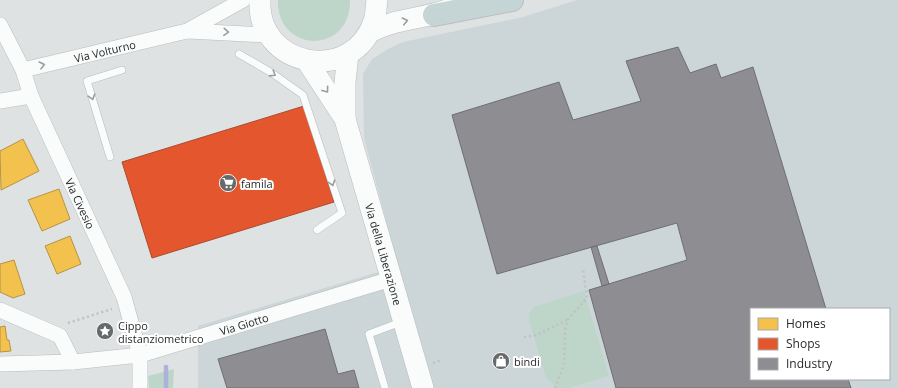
<svg xmlns="http://www.w3.org/2000/svg" width="898" height="388" viewBox="0 0 898 388" font-family="'Open Sans',sans-serif">
	<rect width="100%" height="100%" fill="#dee2e3"/>
	<path fill="#ccd6d9" fill-rule="evenodd" d="M 577,0 L 898,0 L 898,388 L 198,388 L 198,326 L 398,266 L 364,138 L 363,74 L 372,59 L 388,49 L 403,42 L 523,17 ZM 751,309 L 889,309 L 889,379 L 751,379 Z"/>
	<path fill="#bed5ca" d="M 278,0 L 350,0 C 351,56 276,53 278,0 Z
		M 584,291 L 609,376 L 568,388 L 557,388 L 546,378 L 529,320 L 530,312 L 534,307 Z
		M 174,369 L 173,388 L 149,388 L 148,376 Z"/>
	<path fill="#f2c14e" stroke="#b59444" d="M 23,139 L 39,171 L 1,190 L 0,151 Z
		M 59,189 L 70,219 L 42,231 L 28,200 Z
		M 70,236 L 81,264 L 57,274 L 45,246 Z
		M 14,260 L 25,294 L 13,298 L 0,292 L 0,264 Z
		M 5,326 L 7,340 L 9,340 L 11,351 L 0,352 L 0,327 Z"/>
	<path fill="#e4572e" stroke="#ab4a2d" d="M 304,106 L 334,202 L 152,258 L 122,162 Z"/>
	<path fill="#8d8d92" stroke="#6e6f73" d="M 678,47 L 690,73 L 716,64 L 721,78 L 753,67 L 826,309 L 751,309 L 751,379 L 848,379 L 851,388 L 616,388 L 589,290 L 687,260 L 677,223 L 497,274 L 452,115 L 559,82 L 573,120 L 641,101 L 626,61 Z
		M 597,246 L 609,284 L 602,286 L 591,247 Z
		M 325,329 L 338,374 L 354,370 L 359,388 L 227,388 L 218,359 Z"/>
	<g fill="none" stroke-linecap="round" stroke-linejoin="round">
		<path stroke="#acb2d9" stroke-width="4.5" d="M 166,388 L 166,367"/>
		<defs>
			<path id="lane" d="M 239,54 L 272,73 L 303,95 L 342,213 L 317,230
				M 110,157 L 87,81 L 122,70
				M 385,388 L 369,334 L 401,322"/>
			<g id="street">
				<path id="s1" d="M 0,25 L 23,70 L 31,96 L 124,297 L 140,355 L 140,388"/>
				<path d="M 188,31 L 268,35"/>
				<path id="s2" d="M 23,70 L 187,31 L 243,0"/>
				<path d="M 0,101 L 31,96"/>
				<path d="M 0,310 L 60,336 L 73,362"/>
				<path id="s3" d="M 0,364 L 73,362 L 140,355 L 391,279"/>
			</g>
			<g id="secondary">
				<path d="M 260,0 C 256,67 353,86 374,21 C 376,15 376,7 377,0"/>
				<path d="M 369,33 C 391,19 425,19 450,9"/>
				<path id="s4" d="M 307,61 L 345,119 L 423,388"/>
				<path d="M 345,119 L 345,82 L 348,54"/>
			</g>
			<path id="highway" d="M 434,15 L 512,0"/>
		</defs>
		<use href="#lane" stroke="#b9bcbc" stroke-width="8"/>
		<use href="#street" stroke="#b9bcbc" stroke-width="16"/>
		<use href="#secondary" stroke="#b9bcbc" stroke-width="22"/>
		<use href="#highway" stroke="#bcbebe" stroke-width="24"/>
		<path stroke="#c0c1c1" stroke-width="2.5" stroke-dasharray="2 3" stroke-linecap="butt" d="M 68,323 L 112,309
			M 524,337 L 537,335 L 567,320
			M 433,363 L 442,360
			M 555,388 L 564,365 L 565,330 L 568,319 L 587,298 L 583,269"/>
		<use href="#lane" stroke="#fafbfb" stroke-width="7"/>
		<use href="#street" stroke="#fafbfb" stroke-width="15"/>
		<use href="#secondary" stroke="#fafbfb" stroke-width="21"/>
		<use href="#highway" stroke="#c5d5d5" stroke-width="22"/>
	</g>
	<defs><path id="oneway-chevron" d="M-2-3.5L2.5 0L-2 3.5" fill="none" stroke-width="1.6" stroke-linecap="round" stroke-linejoin="round"/></defs>
	<g stroke="#9b9d9d">
		<use href="#oneway-chevron" transform="translate(405 21) rotate(-12)"/>
		<use href="#oneway-chevron" transform="translate(226 32) rotate(3)"/>
		<use href="#oneway-chevron" transform="translate(42 65) rotate(-14)"/>
		<use href="#oneway-chevron" transform="translate(273 74) rotate(32)"/>
		<use href="#oneway-chevron" transform="translate(326 90) rotate(54)"/>
		<use href="#oneway-chevron" transform="translate(92 97) rotate(73)"/>
		<use href="#oneway-chevron" transform="translate(332 183) rotate(72)"/>
	</g>
	<defs>
		<symbol id="supermarket-disc" viewBox="-11 -11 22 22"><circle r="9.5" fill="#676a6b" stroke="#fff"/><path d="M-6-5.5h2.5l.6 2H6L4.5 2H-2.5L-4.4-4H-6ZM-1.5 3.2a1.3 1.3 0 1 0 .1 0ZM3 3.2a1.3 1.3 0 1 0 .1 0Z" fill="#fff"/></symbol>
		<symbol id="sight-disc" viewBox="-11 -11 22 22"><circle r="9.5" fill="#676a6b" stroke="#fff"/><path d="M0-6L1.8-2.2L6-1.7L2.9 1.2L3.7 5.4L0 3.3L-3.7 5.4L-2.9 1.2L-6-1.7L-1.8-2.2Z" fill="#fff"/></symbol>
		<symbol id="shop-disc" viewBox="-11 -11 22 22"><circle r="9.5" fill="#676a6b" stroke="#fff"/><path d="M-5-2.5h2.3a2.7 3.5 0 0 1 5.4 0H5L5.5 6h-11ZM-1.5-2.5h3a1.5 2.3 0 0 0-3 0Z" fill="#fff"/></symbol>
	</defs>
	<g fill-rule="evenodd">
		<use href="#supermarket-disc" x="218" y="173" width="20" height="20"/>
		<use href="#sight-disc" x="95" y="321" width="20" height="20"/>
		<use href="#shop-disc" x="491" y="351" width="20" height="20"/>
	</g>
	<g text-anchor="middle" dominant-baseline="central" stroke-width="4" stroke-linejoin="round" paint-order="stroke">
		<g font-size="11" fill="#272a2b" stroke="#fff">
			<text stroke="none"><textPath href="#s2" startOffset="84">Via Volturno</textPath></text>
			<text stroke="none"><textPath href="#s1" startOffset="196">Via Civesio</textPath></text>
			<text stroke="none"><textPath href="#s4" startOffset="210">Via della Liberazione</textPath></text>
			<text stroke="none"><textPath href="#s3" startOffset="249">Via Giotto</textPath></text>
		</g>
		<g font-size="11" fill="#272a2b" stroke="#fff" text-anchor="start">
			<text x="241" y="183">famila</text>
			<text x="118" y="325">Cippo<tspan x="118" dy="13">distanziometrico</tspan></text>
			<text x="514" y="361">bindi</text>
		</g>
	</g>
	<rect x="750" y="308" width="140" height="72" fill="#ffffff" stroke="#a9aaaa"/>
	<rect x="758" y="318" width="20" height="12" fill="#f2c14e" stroke="#a9aaaa"/>
	<text x="786" y="328" font-size="12" fill="#272a2b">Homes</text>
	<rect x="758" y="338" width="20" height="12" fill="#e4572e" stroke="#a9aaaa"/>
	<text x="786" y="348" font-size="12" fill="#272a2b">Shops</text>
	<rect x="758" y="358" width="20" height="12" fill="#8d8d92" stroke="#a9aaaa"/>
	<text x="786" y="368" font-size="12" fill="#272a2b">Industry</text>
</svg>
